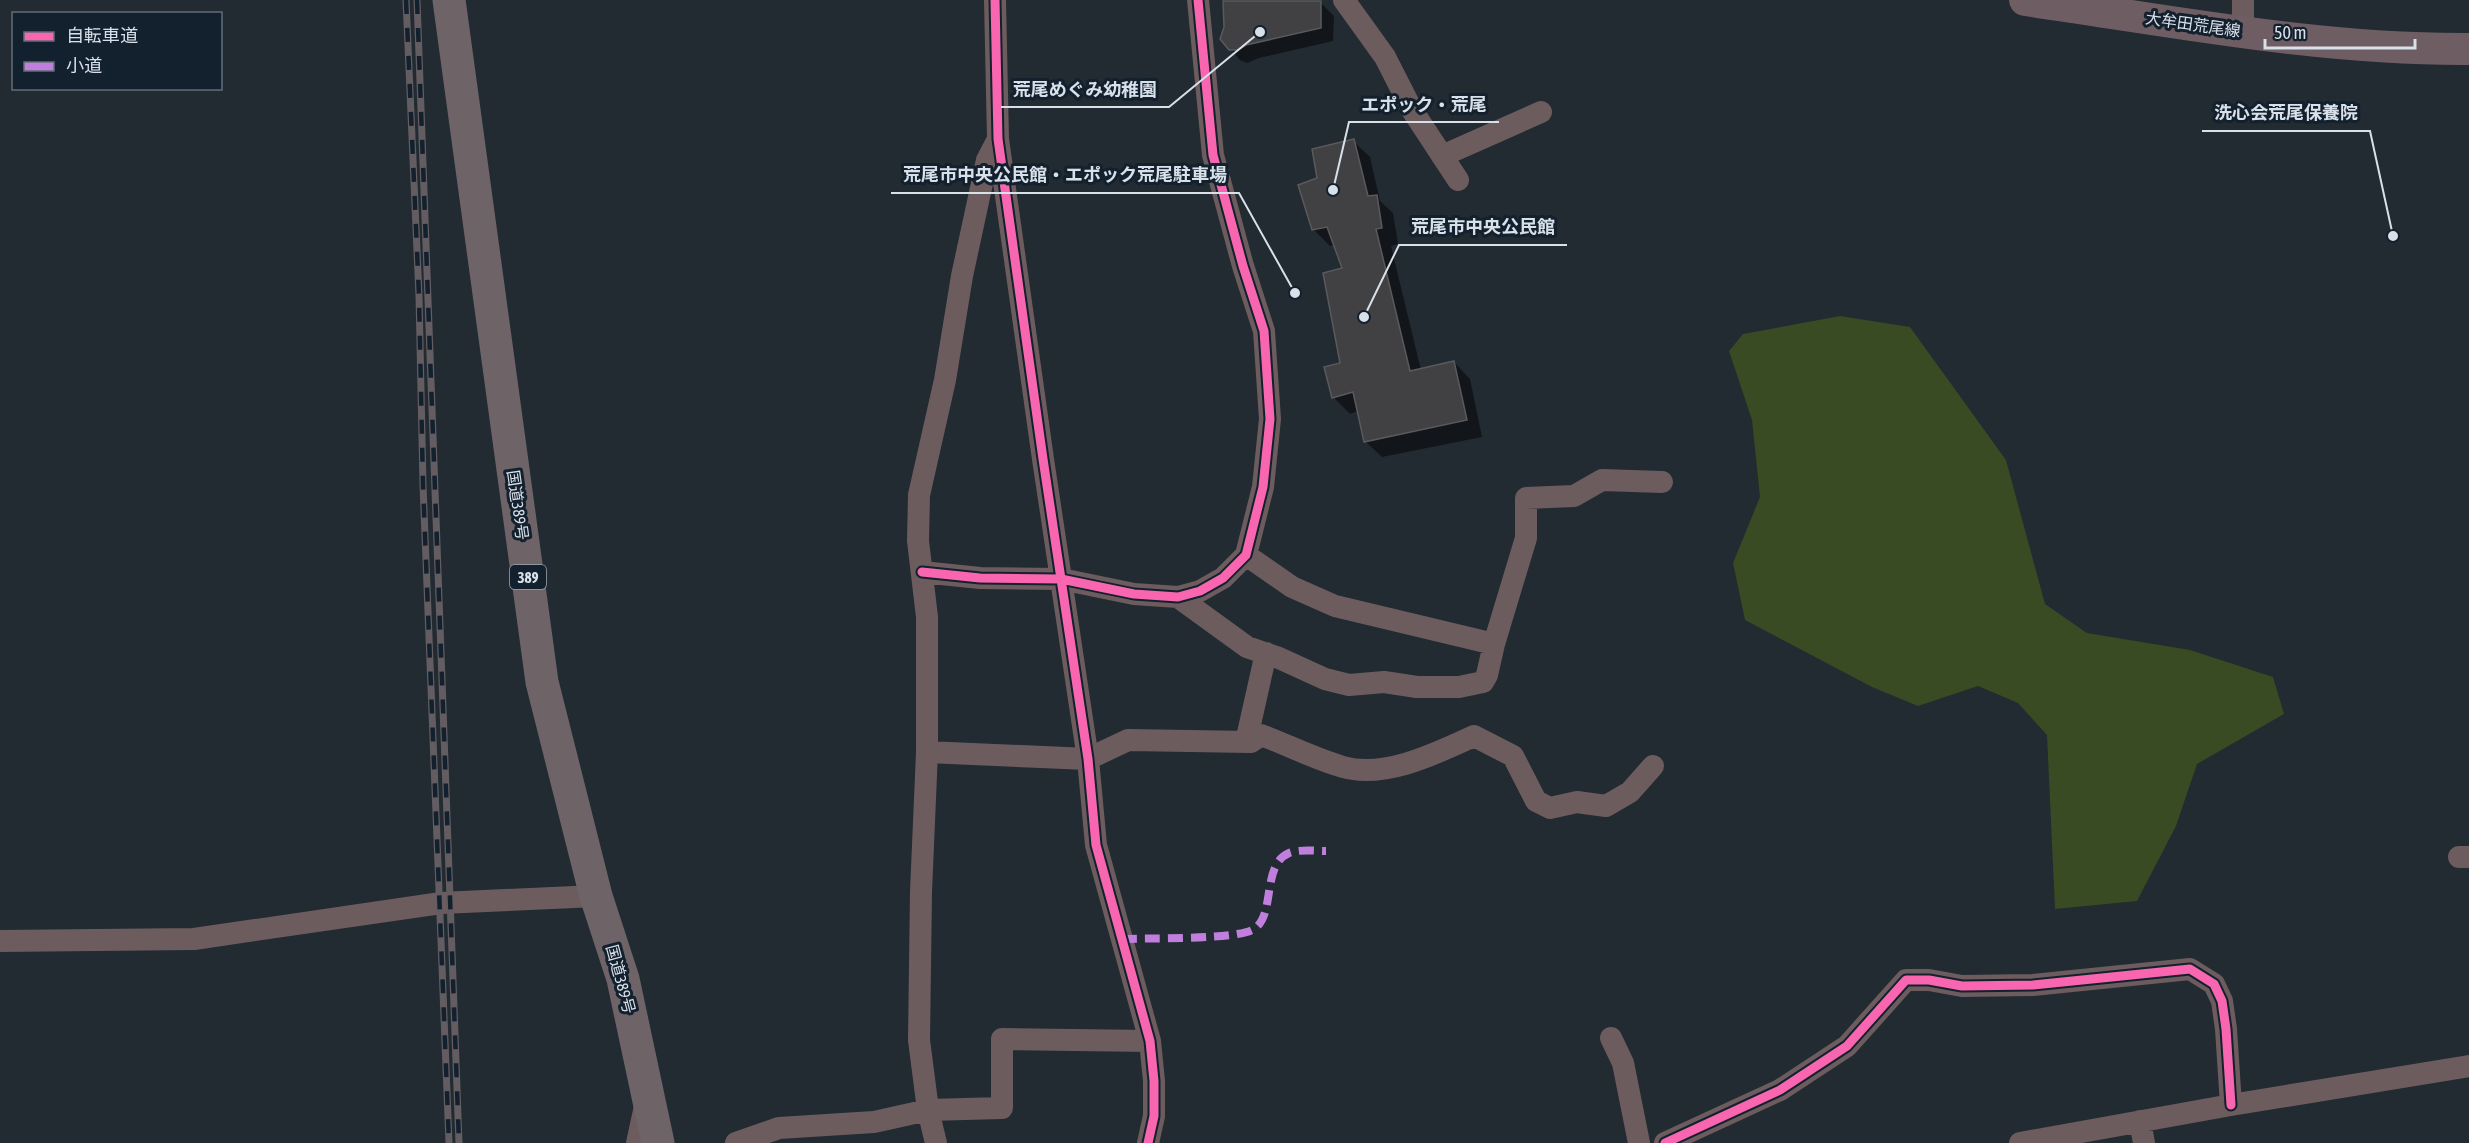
<svg xmlns="http://www.w3.org/2000/svg" width="2469" height="1143" viewBox="0 0 2469 1143" font-family="'Asap Condensed','Noto Sans JP',sans-serif">
	<rect width="100%" height="100%" fill="#222a32"/>
	<path fill="#384b22" d="M 1840,316 L 1910,327 L 2006,460 L 2045,604 L 2087,633 L 2190,650 L 2273,677 L 2284,714 L 2197,764 L 2176,826 L 2137,901 L 2055,909 L 2047,735 L 2018,703 L 1978,686 L 1918,706 L 1872,687 L 1745,620 L 1733,563 L 1760,497 L 1752,420 L 1729,351 L 1743,334 Z"/>
	<path fill="#0007" d="M 1320,2 L 1334,16 L 1333,41 L 1259,58 L 1247,63 L 1240,60 L 1222,39 Z
		M 1353,141 L 1370,157 L 1380,201 L 1393,213 L 1398,244 L 1391,246 L 1421,370 L 1454,362 L 1470,379 L 1482,437 L 1382,457 L 1365,441 L 1358,411 L 1350,414 L 1333,397 L 1342,364 L 1344,269 L 1335,245 L 1330,246 L 1313,229 L 1319,179 Z"/>
	<path fill="#414144" stroke="#5a595b" stroke-width="1.5" d="M 1223,1 L 1321,1 L 1321,28 L 1246,45 L 1238,50 L 1229,50 L 1220,39 L 1224,27 Z
		M 1354,139 L 1368,196 L 1377,195 L 1382,228 L 1376,229 L 1410,371 L 1454,361 L 1467,420 L 1364,442 L 1353,392 L 1332,398 L 1324,367 L 1340,363 L 1323,273 L 1342,268 L 1327,227 L 1312,230 L 1298,185 L 1317,178 L 1312,149 Z"/>
	<g fill="none" stroke-linecap="round" stroke-linejoin="round">
		<path stroke="#6c5c5e" stroke-width="22" d="M 995,0 L 998,139 L 1043,459 L 1088,759 L 1096,845 L 1150,1041 L 1154,1081 L 1154,1116 L 1148,1143
			M 1344,0 L 1385,57 L 1412,110 L 1458,180
			M 2243,0 L 2243,31
			M 1442,156 L 1541,112
			M 1246,555 L 1292,587 L 1335,606 L 1494,644
			M 922,572 L 980,578 L 1061,579 L 1134,594 L 1178,597 L 1200,591 L 1223,578 L 1246,555 L 1263,487 L 1270,419 L 1264,331 L 1243,266 L 1213,155 L 1198,0
			M 1178,597 L 1247,647 L 1279,658 L 1325,679 L 1349,685 L 1384,682 L 1417,687 L 1459,687 L 1483,682 L 1487,675 L 1494,644 L 1526,538 L 1526,498 L 1574,496 L 1602,480 L 1662,482
			M 1246,742 L 1266,653
			M 927,752 L 1088,759 L 1128,740 L 1251,742 L 1261,735 C 1288,745 1315,759 1343,767 C 1385,779 1437,753 1474,736 L 1513,756 L 1536,801 L 1550,808 L 1577,802 L 1606,806 L 1630,792 L 1653,766
			M 2459,857 L 2469,857
			M 0,941 L 194,939 L 441,903 L 596,896
			M 1611,1038 L 1623,1063 L 1639,1143
			M 2140,1121 L 2144,1143
			M 637,1143 L 645,1106
			M 736,1143 L 779,1128 L 874,1122 L 928,1110 L 1002,1108 L 1002,1039 L 1150,1041
			M 936,1143 L 928,1110 L 919,1040 L 921,892 L 927,752 L 927,617 L 918,541 L 919,495 L 945,380 L 962,276 L 987,160 L 998,139
			M 1665,1143 L 1780,1090 L 1847,1046 L 1906,980 L 1929,980 L 1962,986 L 2033,985 L 2190,969 L 2214,984 L 2222,1001 L 2226,1029 L 2231,1105
			M 2020,1143 L 2231,1105 L 2469,1066"/>
		<path stroke="#6e5d62" stroke-width="32" d="M 2025,0 C 2172,21 2320,50 2469,49"/>
		<path stroke="#6e6367" stroke-width="33" d="M 449,0 L 542,682 L 596,896 L 623,979 L 658,1143"/>
		<defs>
			<path id="rail" d="M 406,0 L 419,296 L 423,485 L 449,1143
				M 417,0 L 459,1143"/>
		</defs>
		<use href="#rail" stroke="#635d62" stroke-width="7"/>
		<use href="#rail" stroke="#13202e" stroke-width="4.5" stroke-dasharray="14" stroke-linecap="butt"/>
		<path stroke="#c07fdc" stroke-width="8" stroke-dasharray="15 8" stroke-linecap="butt" d="M 1122,939 C 1147,938 1237,940 1254,929 C 1276,915 1261,865 1289,853 C 1299,849 1316,851 1326,851"/>
		<defs>
			<path id="cycleway" d="M 995,0 L 998,139 L 1043,459 L 1088,759 L 1096,845 L 1150,1041 L 1154,1081 L 1154,1116 L 1148,1143
				M 922,572 L 980,578 L 1061,579 L 1134,594 L 1178,597 L 1200,591 L 1223,578 L 1246,555 L 1263,487 L 1270,419 L 1264,331 L 1243,266 L 1213,155 L 1198,0
				M 1665,1143 L 1780,1090 L 1847,1046 L 1906,980 L 1929,980 L 1962,986 L 2033,985 L 2190,969 L 2214,984 L 2222,1001 L 2226,1029 L 2231,1105"/>
		</defs>
		<use href="#cycleway" stroke="#13202e" stroke-width="13"/>
		<use href="#cycleway" stroke="#f766af" stroke-width="9"/>
	</g>
	<g text-anchor="middle" dominant-baseline="central" stroke-width="6" stroke-linejoin="round" paint-order="stroke">
		<rect fill="#13202e" stroke="#9da6b2" stroke-width="1.5" x="510" y="565" width="36" height="24" rx="4.5"/>
		<g font-size="15" font-weight="bold" fill="#d8e0ea">
			<text x="528" y="577">389</text>
		</g>
		<g font-size="16" fill="#d8e0ea" stroke="#13202e">
			<text transform="translate(2193 24) rotate(8)">大牟田荒尾線</text>
			<text transform="translate(518 505) rotate(82)">国道389号</text>
			<text transform="translate(621 979) rotate(75)">国道389号</text>
		</g>
	</g>
	<path fill="none" stroke="#d8e0ea" stroke-width="2" d="M1260 32L1169 107H1001M1333 190L1349 122H1499M2393 236L2370 131H2202M1295 293L1239 193H891M1364 317L1399 245H1567"/>
	<g fill="#d8e0ea" stroke="#13202e" stroke-width="2">
		<circle cx="1260" cy="32" r="6"/>
		<circle cx="1333" cy="190" r="6"/>
		<circle cx="2393" cy="236" r="6"/>
		<circle cx="1295" cy="293" r="6"/>
		<circle cx="1364" cy="317" r="6"/>
	</g>
	<g font-size="18" text-anchor="middle" font-weight="bold" fill="#d8e0ea" stroke="#13202e" stroke-width="6" stroke-linejoin="round" paint-order="stroke">
		<text x="1085" y="96">荒尾めぐみ幼稚園</text>
		<text x="1424" y="111">エポック・荒尾</text>
		<text x="2286" y="119">洗心会荒尾保養院</text>
		<text x="1065" y="181">荒尾市中央公民館・エポック荒尾駐車場</text>
		<text x="1483" y="233">荒尾市中央公民館</text>
	</g>
	<rect x="12" y="12" width="210" height="78" fill="#13202e" stroke="#626d79" stroke-width="1.5"/>
	<rect x="24" y="32" width="30" height="9" fill="#f766af" stroke="#626d79" stroke-width="1.5"/>
	<text x="66" y="42" font-size="18" fill="#d8e0ea">自転車道</text>
	<rect x="24" y="62" width="30" height="9" fill="#c07fdc" stroke="#626d79" stroke-width="1.5"/>
	<text x="66" y="72" font-size="18" fill="#d8e0ea">小道</text>
	<path d="M2265 39v9h150v-9" fill="none" stroke="#d8e0ea" stroke-width="3"/>
	<text x="2274" y="39" font-size="18" fill="#d8e0ea" stroke="#13202e" stroke-width="4.5" paint-order="stroke">50 m</text>
</svg>
